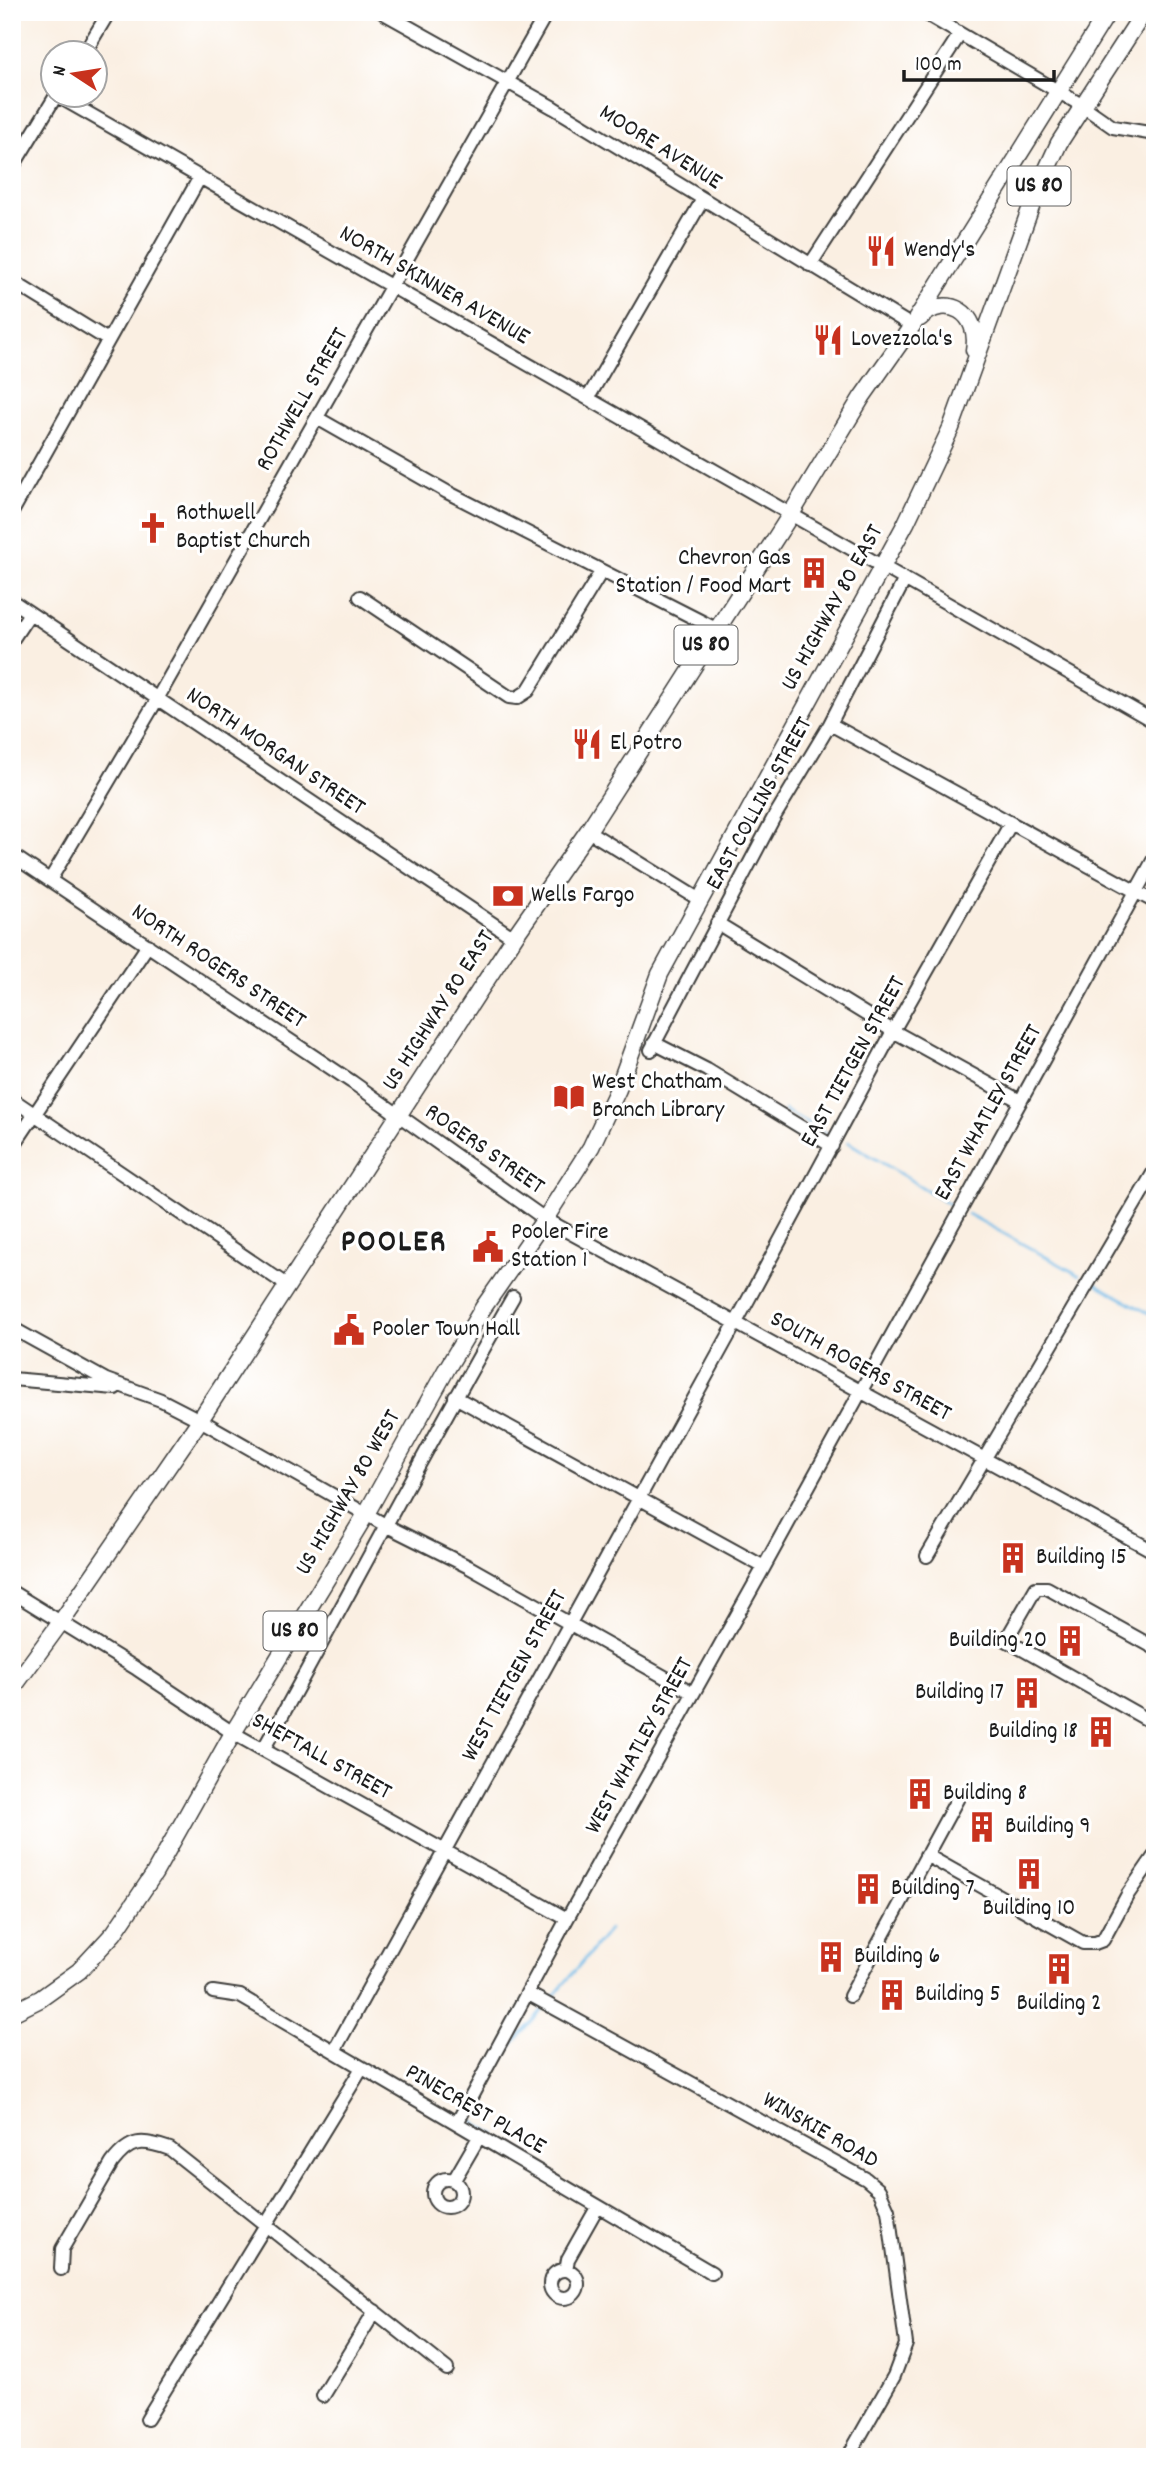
<svg xmlns="http://www.w3.org/2000/svg" width="1167" height="2469" viewBox="0 0 1167 2469" font-family="Dekko,sans-serif">
	<rect width="100%" height="100%" fill="#fff"/>
	<filter id="ink" filterUnits="userSpaceOnUse"><feTurbulence type="fractalNoise" baseFrequency=".0143" numOctaves="2"/><feDisplacementMap in="SourceGraphic" scale="14" xChannelSelector="R" yChannelSelector="G"/><feConvolveMatrix kernelMatrix="1 2 1 2 8 2 1 2 1" color-interpolation-filters="sRGB"/></filter>
	<filter id="wash" filterUnits="userSpaceOnUse"><feTurbulence type="fractalNoise" baseFrequency=".00686" numOctaves="4" result="noise"/><feDisplacementMap in="SourceGraphic" scale="28" xChannelSelector="R" yChannelSelector="G"/><feGaussianBlur stdDeviation="1.57" result="paint"/><feColorMatrix in="noise" values="0 0 0 0 0 0 0 0 0 0 0 0 0 0 0 0 0 1.4 0 .05"/><feComposite in="paint" operator="in"/></filter>
	<g filter="url(#wash)">
		<rect width="100%" height="100%" fill="#faefe2"/>
		<g fill="none" stroke-linecap="round" stroke-linejoin="round">
			<path stroke="#6fbae8" stroke-width="2.5" d="M 784,1110 L 830,1135
				M 848,1142 L 953,1206
				M 968,1214 L 1079,1275
				M 1094,1283 L 1150,1314
				M 553,1997 L 609,1930
				M 496,2134 L 467,2118 L 502,2057 L 542,2010"/>
		</g>
	</g>
	<g filter="url(#ink)">
		<g fill="none" stroke-linecap="round" stroke-linejoin="round">
			<defs>
				<path id="minor" d="M 382,12 L 554,108 L 912,326
					M 923,12 L 1083,106 L 1113,127 L 1155,134
					M 85,52 L 109,12
					M 56,95 L 1155,722
					M 12,168 L 57,94
					M 810,265 L 960,34
					M 12,281 L 108,340
					M 588,398 L 703,199
					M 317,418 L 447,492 L 716,629
					M 12,512 L 200,177
					M 360,597 L 509,697 L 517,698 L 528,691 L 601,572
					M 12,601 L 514,938
					M 12,640 L 30,613
					M 830,724 L 1155,902
					M 588,831 L 700,900
					M 12,855 L 352,1082 L 545,1219 L 1155,1552
					M 50,880 L 152,708 L 547,12
					M 717,923 L 893,1031 L 1020,1101
					M 654,1043 L 707,1070 L 832,1146
					M 651,1050 L 773,819 L 830,724 L 905,579
					M 12,1099 L 288,1286
					M 12,1148 L 148,945
					M 12,1328 L 106,1380 L 161,1400 L 200,1420 L 387,1526 L 469,1567 L 693,1693
					M 12,1379 L 115,1388
					M 455,1397 L 764,1567
					M 927,1556 L 1155,1170
					M 12,1592 L 137,1669 L 233,1733 L 567,1919
					M 1155,1648 L 1047,1588 L 1036,1588 L 1006,1640 L 1155,1724
					M 263,1750 C 347,1599 427,1446 513,1297
					M 926,1855 L 1083,1943 L 1095,1943 L 1103,1940 L 1128,1894 L 1155,1855
					M 213,1992 L 240,1996 L 712,2273
					M 527,1993 L 866,2179 L 879,2190 L 888,2210 L 906,2344 L 894,2376 L 848,2457
					M 850,1996 L 960,1794
					M 334,2051 L 740,1315 L 893,1031 L 1011,823
					M 457,2123 L 567,1919 L 764,1567 L 1155,857
					M433 2193a14 14 0 1 1 28 0a14 14 0 1 1-28 0Z
					M 454,2180 L 479,2137
					M 61,2269 L 62,2249 L 112,2163 C 130,2139 142,2139 170,2149 L 447,2369
					M550 2284a14 14 0 1 1 28 0a14 14 0 1 1-28 0Z
					M 566,2270 L 568,2259 L 598,2206
					M 323,2396 L 375,2311
					M 147,2419 L 362,2068"/>
				<path id="major" d="M 920,318 C 946,292 981,313 974,350
					M 12,1689 L 61,1622 L 200,1420 L 517,933 L 588,831 L 791,514 L 862,397 L 912,326 L 1108,12
					M 12,2013 L 40,1999 L 79,1971 L 114,1933 L 154,1874 L 233,1733 L 366,1514 L 446,1370 L 483,1308 L 545,1219 L 591,1147 L 618,1089 L 660,974 L 906,523 L 951,428 L 1036,193 L 1059,143 L 1144,12"/>
			</defs>
			<use href="#minor" stroke="#3d3c3a" stroke-width="16"/>
			<use href="#major" stroke="#3d3c3a" stroke-width="19"/>
			<use href="#minor" stroke="#fff" stroke-width="12"/>
			<use href="#major" stroke="#fff" stroke-width="16"/>
		</g>
	</g>
	<defs>
		<symbol id="restaurant-bare" viewBox="-9 -9 18 18"><path d="M-5-6h1v4h1v-4h1v4h1v-4h1v5L-1.5 .5V6h-2V.5L-5-1ZM5-6V6H3V1.5H1.5Q1.5-4 5-6Z" fill="#c8321e" stroke="#fff" stroke-width="2.5" paint-order="stroke"/></symbol>
		<symbol id="church-bare" viewBox="-9 -9 18 18"><path d="M-1.2-6h2.4v3.5h3.3v2.4h-3.3V6h-2.4V-.1h-3.3v-2.4h3.3Z" fill="#c8321e" stroke="#fff" stroke-width="2.5" paint-order="stroke"/></symbol>
		<symbol id="building-bare" viewBox="-9 -9 18 18"><path d="M-4-6H4V6H1V3H-1V6H-4ZM-2.5-4.3h1.7v1.8h-1.7ZM.8-4.3h1.7v1.8H.8ZM-2.5-1h1.7V.8h-1.7ZM.8-1h1.7V.8H.8Z" fill="#c8321e" stroke="#fff" stroke-width="2.5" paint-order="stroke"/></symbol>
		<symbol id="bank-bare" viewBox="-9 -9 18 18"><path d="M-6-4H6V4H-6ZM0-2.3a2.3 2.3 0 1 0 0 4.6a2.3 2.3 0 1 0 0-4.6Z" fill="#c8321e" stroke="#fff" stroke-width="2.5" paint-order="stroke"/></symbol>
		<symbol id="library-bare" viewBox="-9 -9 18 18"><path d="M-6-4Q-3-5.5-.7-3.5V5Q-3 3-6 4ZM6-4Q3-5.5 .7-3.5V5Q3 3 6 4Z" fill="#c8321e" stroke="#fff" stroke-width="2.5" paint-order="stroke"/></symbol>
		<symbol id="civic-bare" viewBox="-9 -9 18 18"><path d="M-.6-6.5H3V-4.5H.6V-3L4-1V1h2V6H-6V1h2V-1L-.6-3ZM-1.2 2.5V6h2.4V2.5Z" fill="#c8321e" stroke="#fff" stroke-width="2.5" paint-order="stroke"/></symbol>
	</defs>
	<g fill-rule="evenodd">
		<use href="#restaurant-bare" x="859" y="229" width="44" height="44"/>
		<use href="#restaurant-bare" x="806" y="318" width="44" height="44"/>
		<use href="#church-bare" x="131" y="506" width="44" height="44"/>
		<use href="#building-bare" x="792" y="551" width="44" height="44"/>
		<use href="#restaurant-bare" x="565" y="722" width="44" height="44"/>
		<use href="#bank-bare" x="486" y="874" width="44" height="44"/>
		<use href="#library-bare" x="547" y="1075" width="44" height="44"/>
		<use href="#civic-bare" x="466" y="1225" width="44" height="44"/>
		<use href="#civic-bare" x="327" y="1308" width="44" height="44"/>
		<use href="#building-bare" x="991" y="1536" width="44" height="44"/>
		<use href="#building-bare" x="1048" y="1619" width="44" height="44"/>
		<use href="#building-bare" x="1005" y="1671" width="44" height="44"/>
		<use href="#building-bare" x="1079" y="1710" width="44" height="44"/>
		<use href="#building-bare" x="898" y="1772" width="44" height="44"/>
		<use href="#building-bare" x="960" y="1805" width="44" height="44"/>
		<use href="#building-bare" x="1007" y="1852" width="44" height="44"/>
		<use href="#building-bare" x="846" y="1867" width="44" height="44"/>
		<use href="#building-bare" x="809" y="1935" width="44" height="44"/>
		<use href="#building-bare" x="1037" y="1947" width="44" height="44"/>
		<use href="#building-bare" x="870" y="1973" width="44" height="44"/>
	</g>
	<g text-anchor="middle" dominant-baseline="central" stroke-width="6" stroke-linejoin="round" paint-order="stroke">
		<g fill="#fff" stroke="#606060" stroke-width="2">
			<rect x="1007.5" y="166.5" width="63" height="39" rx="5"/>
			<rect x="674.5" y="625.5" width="63" height="39" rx="5"/>
			<rect x="263.5" y="1611.5" width="63" height="39" rx="5"/>
		</g>
		<g font-size="23" font-weight="bold" fill="#1c1c1c">
			<text x="1039" y="186">US 80</text>
			<text x="706" y="645">US 80</text>
			<text x="295" y="1631">US 80</text>
		</g>
		<g font-size="24" fill="#1c1c1c" stroke="#fff">
			<text transform="translate(660 148) rotate(32)">MOORE AVENUE</text>
			<text transform="translate(434 286) rotate(30)">NORTH SKINNER AVENUE</text>
			<text transform="translate(303 400) rotate(-60)">ROTHWELL STREET</text>
			<text transform="translate(833 608) rotate(-61)">US HIGHWAY 80 EAST</text>
			<text transform="translate(275 752) rotate(34)">NORTH MORGAN STREET</text>
			<text transform="translate(760 804) rotate(-61)">EAST COLLINS STREET</text>
			<text transform="translate(218 967) rotate(34)">NORTH ROGERS STREET</text>
			<text transform="translate(439 1011) rotate(-57)">US HIGHWAY 80 EAST</text>
			<text transform="translate(854 1062) rotate(-61)">EAST TIETGEN STREET</text>
			<text transform="translate(989 1113) rotate(-61)">EAST WHATLEY STREET</text>
			<text transform="translate(484 1150) rotate(35)">ROGERS STREET</text>
			<text transform="translate(860 1367) rotate(29)">SOUTH ROGERS STREET</text>
			<text transform="translate(349 1493) rotate(-60)">US HIGHWAY 80 WEST</text>
			<text transform="translate(515 1676) rotate(-61)">WEST TIETGEN STREET</text>
			<text transform="translate(640 1746) rotate(-61)">WEST WHATLEY STREET</text>
			<text transform="translate(321 1757) rotate(29)">SHEFTALL STREET</text>
			<text transform="translate(475 2110) rotate(30)">PINECREST PLACE</text>
			<text transform="translate(820 2131) rotate(30)">WINSKIE ROAD</text>
		</g>
		<g font-size="24" fill="#1c1c1c" stroke="#fff" text-anchor="start">
			<text x="904" y="251">Wendy's</text>
			<text x="851" y="340">Lovezzola's</text>
			<text x="176" y="514">Rothwell<tspan x="176" dy="28">Baptist Church</tspan></text>
			<text x="791" y="559" text-anchor="end">Chevron Gas<tspan x="791" dy="28">Station / Food Mart</tspan></text>
			<text x="610" y="744">El Potro</text>
			<text x="531" y="896">Wells Fargo</text>
			<text x="592" y="1083">West Chatham<tspan x="592" dy="28">Branch Library</tspan></text>
			<text x="511" y="1233">Pooler Fire<tspan x="511" dy="28">Station 1</tspan></text>
			<text x="372" y="1330">Pooler Town Hall</text>
			<text x="1036" y="1558">Building 15</text>
			<text x="1047" y="1641" text-anchor="end">Building 20</text>
			<text x="1004" y="1693" text-anchor="end">Building 17</text>
			<text x="1078" y="1732" text-anchor="end">Building 18</text>
			<text x="943" y="1794">Building 8</text>
			<text x="1005" y="1827">Building 9</text>
			<text x="891" y="1889">Building 7</text>
			<text x="1029" y="1909" text-anchor="middle">Building 10</text>
			<text x="854" y="1957">Building 6</text>
			<text x="915" y="1995">Building 5</text>
			<text x="1059" y="2004" text-anchor="middle">Building 2</text>
		</g>
		<g font-size="32" font-weight="bold" letter-spacing="2" fill="#1c1c1c" stroke="#fff">
			<text x="394" y="1244">POOLER</text>
		</g>
	</g>
	<rect width="1167" height="2469" fill="none" stroke="#fff" stroke-width="42"/>
	<g transform="translate(74 74) rotate(282)"><circle r="33" fill="#ffffff" stroke="#a4a4a4" stroke-width="2"/>
	<path d="M0-5L12 26L0 18L-12 26Z" fill="#c8321e"/>
	<text y="-10" font-size="19" font-weight="bold" text-anchor="middle" fill="#1c1c1c">N</text>
	</g>
	<path d="M904 70v10h150v-10" fill="none" stroke="#1c1c1c" stroke-width="3.5"/>
	<text x="915" y="70" font-size="21" fill="#1c1c1c" stroke="#ffffff" stroke-width="5" paint-order="stroke">100 m</text>
</svg>
